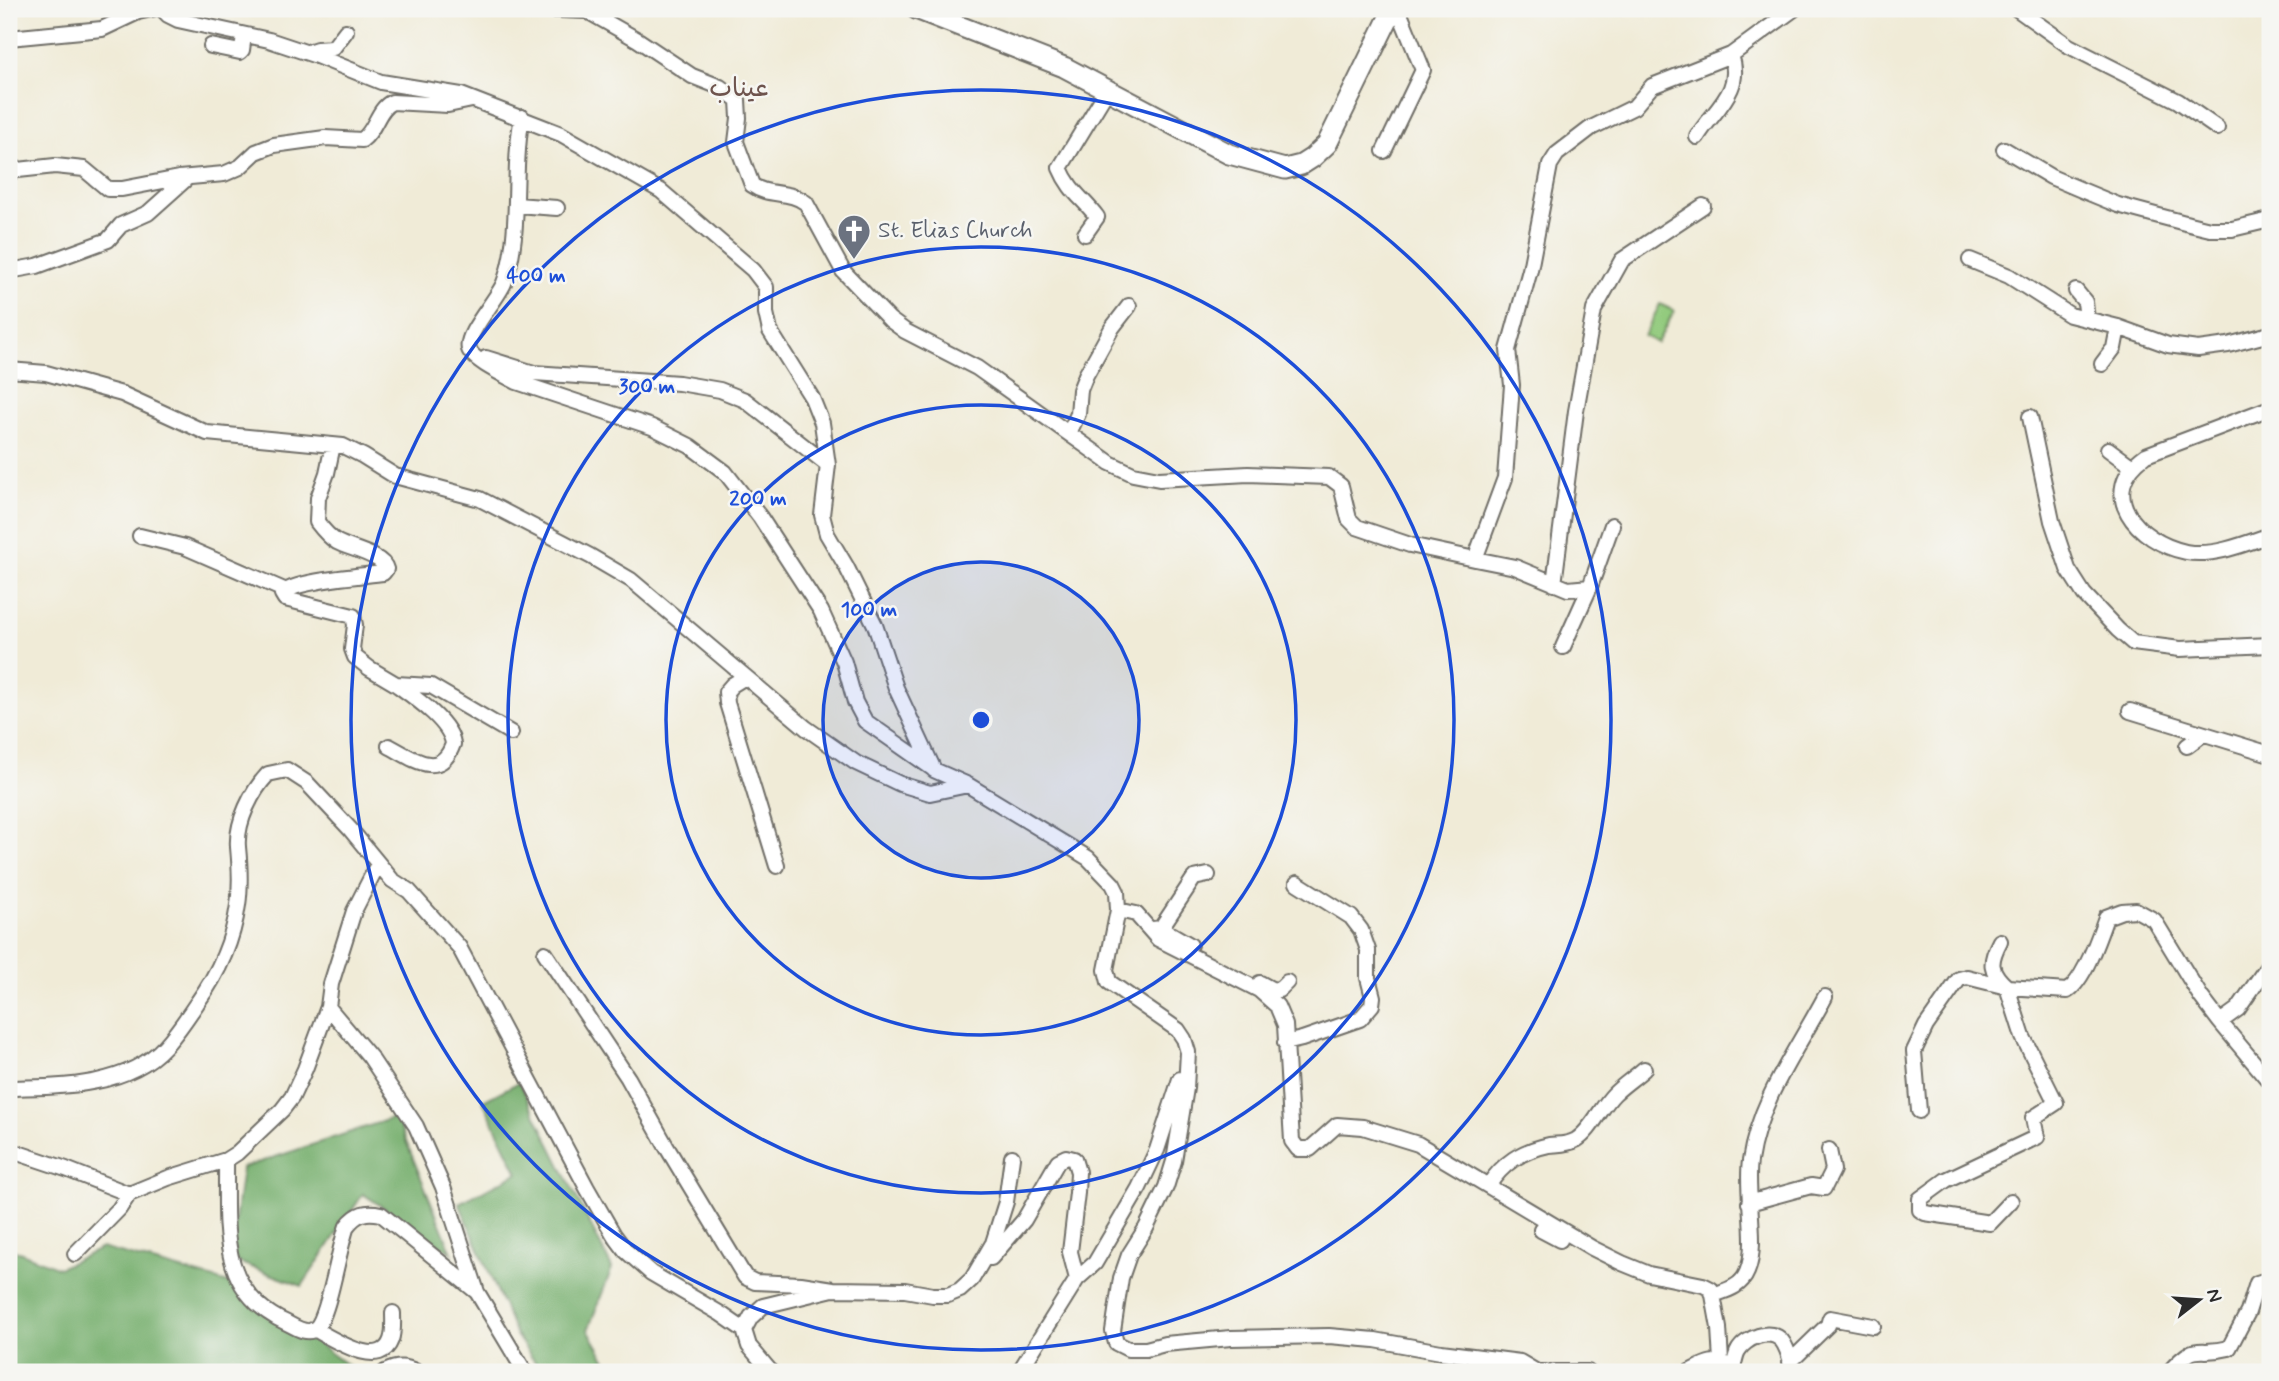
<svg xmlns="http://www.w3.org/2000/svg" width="2279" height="1381" viewBox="0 0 2279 1381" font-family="Mynerve,'Playpen Sans Arabic',sans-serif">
	<rect width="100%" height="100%" fill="#f6f6f2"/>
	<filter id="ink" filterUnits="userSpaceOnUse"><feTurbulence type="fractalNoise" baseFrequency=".0143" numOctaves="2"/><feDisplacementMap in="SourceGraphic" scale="14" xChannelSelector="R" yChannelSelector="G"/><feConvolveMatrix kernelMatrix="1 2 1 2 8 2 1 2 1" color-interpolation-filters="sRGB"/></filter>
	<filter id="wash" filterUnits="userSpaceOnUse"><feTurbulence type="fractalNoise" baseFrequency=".00686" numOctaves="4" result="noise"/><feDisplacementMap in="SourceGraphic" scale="28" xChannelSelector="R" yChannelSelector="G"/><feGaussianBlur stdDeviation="1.57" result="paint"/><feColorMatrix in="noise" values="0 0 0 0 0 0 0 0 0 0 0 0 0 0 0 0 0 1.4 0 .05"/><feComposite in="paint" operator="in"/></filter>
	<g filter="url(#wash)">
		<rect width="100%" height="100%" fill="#f0ebd7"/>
		<path fill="#93cb7e" stroke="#5f7b54" stroke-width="2" d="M 1660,304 L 1674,311 L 1657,343 L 1644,336 Z"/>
		<path fill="#76af6d" stroke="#506d4c" stroke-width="2" d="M 519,1082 L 612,1268 L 588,1330 L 613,1372 L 542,1372 L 516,1335 L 459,1203 L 518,1173 L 483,1101 Z
			M 396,1117 L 452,1253 L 363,1194 L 302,1286 L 230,1259 L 242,1168 Z
			M 9,1248 L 59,1268 L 102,1248 L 236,1285 L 357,1372 L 9,1372 Z"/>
	</g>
	<g filter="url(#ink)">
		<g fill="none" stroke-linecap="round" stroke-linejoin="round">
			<defs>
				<path id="minor" d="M 162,9 L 168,15 L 178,20 L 269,40 L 314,55 L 381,82 L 461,95 L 561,134 L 661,191 L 753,270 L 766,287 L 766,313 L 770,331 L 812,398 L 822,423 L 828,465 L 822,515 L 827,534 L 846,566 L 875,625 L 896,688 L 934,770 L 968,785
					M 533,9 L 587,11 L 584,9
					M 2017,9 L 2069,46 L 2178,101 L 2217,128
					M 587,11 L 638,40 L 692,76 L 720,87 L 738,100 L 739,118 L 736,142 L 752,185 C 768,197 790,190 806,203 L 843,271 L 890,320 L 905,331 L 977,368 L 1110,463 L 1133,474 L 1159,479 L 1248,474 L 1329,477 L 1341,486 L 1349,519 L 1357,527 L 1410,545 L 1475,559
					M 9,38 L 102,29 L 138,12 L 152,9
					M 211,46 L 240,52 L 242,50 L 244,35
					M 308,52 L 317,49 L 333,48 L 346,31
					M 522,117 C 511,172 523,231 504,283 C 497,300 464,335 469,349 C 472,360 506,376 517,382 L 652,427 L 690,446 L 725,472 L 760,517 L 821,611 L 844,662 L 855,702 L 865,721 L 932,768
					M 1697,137 C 1714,109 1744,91 1731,55
					M 2004,149 L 2051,177 L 2084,191 L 2118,205 L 2189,224 L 2210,229 L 2232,229 L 2270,220
					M 1384,151 L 1423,70 L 1398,9
					M 9,171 L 55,166 L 84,169 L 108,189 L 122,189 L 179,178 L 224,174 L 240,167 L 256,152 L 274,145 L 325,138 L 362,140 C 376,130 377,109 392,102 L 448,105 L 472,100
					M 516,205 L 557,208
					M 1085,234 L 1097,217 C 1083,198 1070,192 1060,168 L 1108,89
					M 1970,260 L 2009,276 L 2070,315 L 2118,327 L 2168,345 L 2198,349 L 2228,345 L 2270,334
					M 9,271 L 37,266 L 108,240 L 121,225 L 148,213 L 186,179
					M 2076,291 L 2085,302 L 2087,319
					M 486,358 L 534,373 L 679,383 L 720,390 L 745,400 L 828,465
					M 2102,364 L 2114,348 L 2118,327
					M 9,370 L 46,373 L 122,394 L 207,433 L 343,446 L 363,456 L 395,476 L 480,499 L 590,556 L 631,580 L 806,728 L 856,763 L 900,784 L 930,793 L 968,785 L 1088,858 L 1113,884 L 1117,892 L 1118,910 L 1106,970 L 1109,982 L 1178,1030 L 1184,1039 L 1188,1052 L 1186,1088 L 1174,1161 L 1166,1187 L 1146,1228 L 1129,1255 L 1121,1278 L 1113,1331 L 1116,1343 L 1128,1349 L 1146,1349 L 1165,1344 L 1231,1338 L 1329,1336 L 1375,1340 L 1441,1352 L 1520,1362 L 1537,1372 L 1546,1372
					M 2270,408 L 2146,455 C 2094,492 2137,542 2186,552 C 2213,557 2245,544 2270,535
					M 2030,417 L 2052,521 L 2068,569 L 2084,594 L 2118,630 L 2133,643 L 2180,649 L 2270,645
					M 1069,433 L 1078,414 L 1080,390 L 1086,375 L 1112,328 L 1129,306
					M 333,445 L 327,473 L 318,498 L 317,522 C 323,530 329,537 337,542 C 350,549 383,555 386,569 L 383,573 C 362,576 294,580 282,594 L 285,599 L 353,616 L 355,625 L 352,649 L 355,657 L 369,668 L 396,684 L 431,686 L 511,733
					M 2108,449 L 2131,466
					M 1612,525 L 1590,587 L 1568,589 L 1515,567 L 1475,559 L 1505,478 L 1512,385 L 1508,350 L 1530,270 L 1550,165 L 1557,154 L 1591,128 L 1634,107 L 1652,86 L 1731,55 L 1794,9
					M 140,536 L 185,547 L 284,590
					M 1554,584 L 1576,411 L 1594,310 L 1622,260 L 1703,206
					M 1563,647 L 1590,587
					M 745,677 L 732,685 L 726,692 L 727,703 L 777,866
					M 2130,711 L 2270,754
					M 389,746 C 412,758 440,781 453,744 C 451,722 414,697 396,684
					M 2187,746 L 2203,734
					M 1118,910 L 1136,914 L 1158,939 L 1259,990 L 1277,1006 L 1285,1025 L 1292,1141 L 1298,1149 L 1310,1149 L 1337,1125 L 1363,1127 L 1418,1144 L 1592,1248 L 1622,1263 L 1649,1274 L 1703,1285 L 1711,1289 L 1713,1295 L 1719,1328 L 1721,1361
					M 1161,928 L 1190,945
					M 1153,929 L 1161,928 L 1194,878 L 1208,875
					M 2000,941 C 1989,962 1989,971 2007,987 L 2067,991 C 2084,981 2099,937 2106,917 L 2122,911 L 2136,910 L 2154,920 L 2201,997 L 2220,1022 L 2238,1009 L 2270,963
					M 545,953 L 628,1078 L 666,1146 L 745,1277 L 755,1282 L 801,1284 L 833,1289
					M 1260,983 L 1271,989 L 1279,990 L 1287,982
					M 328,1007 L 370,1057 L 416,1126 L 443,1187 L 477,1292 L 525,1372
					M 2220,1022 L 2270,1082
					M 1285,1043 L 1302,1039 L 1360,1019 L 1372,1005 L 1373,997 L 1368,978 L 1368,950 L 1361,930 L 1351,917 L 1297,883
					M 9,1088 C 60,1087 128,1087 165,1046 C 177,1033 187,1018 197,1003 C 218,974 233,941 238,905 C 241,885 240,867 238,847 C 236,822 252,791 268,774 L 287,770 L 307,783 L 350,829 L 392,880 L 409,891 L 459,947 L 587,1188 L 614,1235 L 626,1251 L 651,1273 L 721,1314 L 744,1330 L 749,1346 L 771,1372
					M 1919,1111 L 1914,1051 L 1926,1026 L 1959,979 L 1967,977 L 2007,987 L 2023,1037 L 2056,1103 L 2033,1118 L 2037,1137 L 1946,1180 L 1920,1199 L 1920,1210 L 1925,1213 L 1990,1223 L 2011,1201
					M 9,1150 L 66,1169 L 129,1194
					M 226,1160 C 227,1225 216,1291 287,1323 C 295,1327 308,1336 316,1328 C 329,1316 339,1247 347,1226 C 357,1213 366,1211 381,1214 L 477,1292
					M 1488,1186 C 1503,1163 1521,1151 1549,1145 C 1558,1144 1567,1145 1576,1140 C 1591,1131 1601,1107 1614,1094 C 1623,1085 1634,1078 1644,1069
					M 1749,1203 L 1811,1186 L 1824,1188 L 1833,1170 L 1829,1150
					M 1541,1230 L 1560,1240 L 1562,1231
					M 75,1254 L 119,1209 L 129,1194 L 168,1178 L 226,1160 L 237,1153 L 282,1110 L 292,1097 L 305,1069 L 328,1007 L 331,984 L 354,911 L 378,864
					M 991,1258 L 1024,1220 L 1058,1161 L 1066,1157 L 1074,1159 L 1078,1172 L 1077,1193 L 1070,1252 L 1077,1279
					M 1713,1295 C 1727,1290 1741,1287 1747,1272 C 1759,1245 1745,1193 1750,1161 C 1759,1100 1797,1050 1825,997
					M 314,1329 C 332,1338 380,1371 391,1340 C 394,1332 393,1321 393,1313
					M 744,1330 L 751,1317 L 763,1306 L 833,1289 L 905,1290 L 933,1295 L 948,1295 L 960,1290 L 972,1279 L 993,1243 L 1006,1202 L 1012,1157
					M 1790,1362 L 1828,1325 L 1830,1318 L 1873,1326
					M 385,1372 C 397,1366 405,1366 417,1372
					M 1019,1372 L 1077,1279 L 1095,1263 L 1139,1188 L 1157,1150 L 1180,1079
					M 1554,1372 L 1588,1372
					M 1689,1372 C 1703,1365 1714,1357 1729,1366
					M 1732,1372 C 1734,1366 1735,1356 1738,1351 C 1745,1338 1771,1327 1782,1341 C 1788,1348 1791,1363 1794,1372
					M 2169,1372 C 2199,1339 2194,1357 2229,1348 L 2248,1312 L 2257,1283 L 2270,1279"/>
				<path id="major" d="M 916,9 L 1064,67 L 1229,154 L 1285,169 L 1301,165 L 1312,158 L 1327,144 L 1393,9"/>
			</defs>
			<use href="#minor" stroke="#706e67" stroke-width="18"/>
			<use href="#major" stroke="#706e67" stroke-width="23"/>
			<use href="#minor" stroke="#fff" stroke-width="14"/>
			<use href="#major" stroke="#fff" stroke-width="19"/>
		</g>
	</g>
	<circle cx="981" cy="720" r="158" fill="#1d4ed8" fill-opacity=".12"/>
	<g fill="none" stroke="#1d4ed8" stroke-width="3.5">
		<circle cx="981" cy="720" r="158"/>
		<circle cx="981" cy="720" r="315"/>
		<circle cx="981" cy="720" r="473"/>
		<circle cx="981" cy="720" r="630"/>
	</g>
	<defs>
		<symbol id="church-pin" viewBox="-11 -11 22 30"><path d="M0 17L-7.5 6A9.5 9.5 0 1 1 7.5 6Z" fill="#6b7280" stroke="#f6f6f2"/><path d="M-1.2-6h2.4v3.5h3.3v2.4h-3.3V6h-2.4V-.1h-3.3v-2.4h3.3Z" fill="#fff"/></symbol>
	</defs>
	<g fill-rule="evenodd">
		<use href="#church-pin" x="835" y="212" width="38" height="52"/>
	</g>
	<g text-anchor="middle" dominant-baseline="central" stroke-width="5" stroke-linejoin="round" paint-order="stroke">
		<g font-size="23" fill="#5b616d" stroke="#f6f6f2" text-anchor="start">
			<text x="878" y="231">St. Elias Church</text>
		</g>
		<g font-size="26" fill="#6e544e" stroke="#f6f6f2">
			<text x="739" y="89">عيناب</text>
		</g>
	</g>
	<circle cx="981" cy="720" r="10" fill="#1d4ed8" stroke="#f6f6f2" stroke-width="3.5"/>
	<g font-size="21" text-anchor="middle" font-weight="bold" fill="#1d4ed8" stroke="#f6f6f2" stroke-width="5" stroke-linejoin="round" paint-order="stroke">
		<text x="536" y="282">400 m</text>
		<text x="647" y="393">300 m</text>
		<text x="758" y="505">200 m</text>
		<text x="869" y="616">100 m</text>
	</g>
	<rect width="2279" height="1381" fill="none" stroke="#f6f6f2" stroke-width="35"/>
	<g transform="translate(2199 1300) rotate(73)" stroke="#f6f6f2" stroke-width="5" paint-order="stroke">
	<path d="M0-5L12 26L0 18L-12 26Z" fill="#2b2b2b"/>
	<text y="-10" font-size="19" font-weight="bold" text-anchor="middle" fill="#2b2b2b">N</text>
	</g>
</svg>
